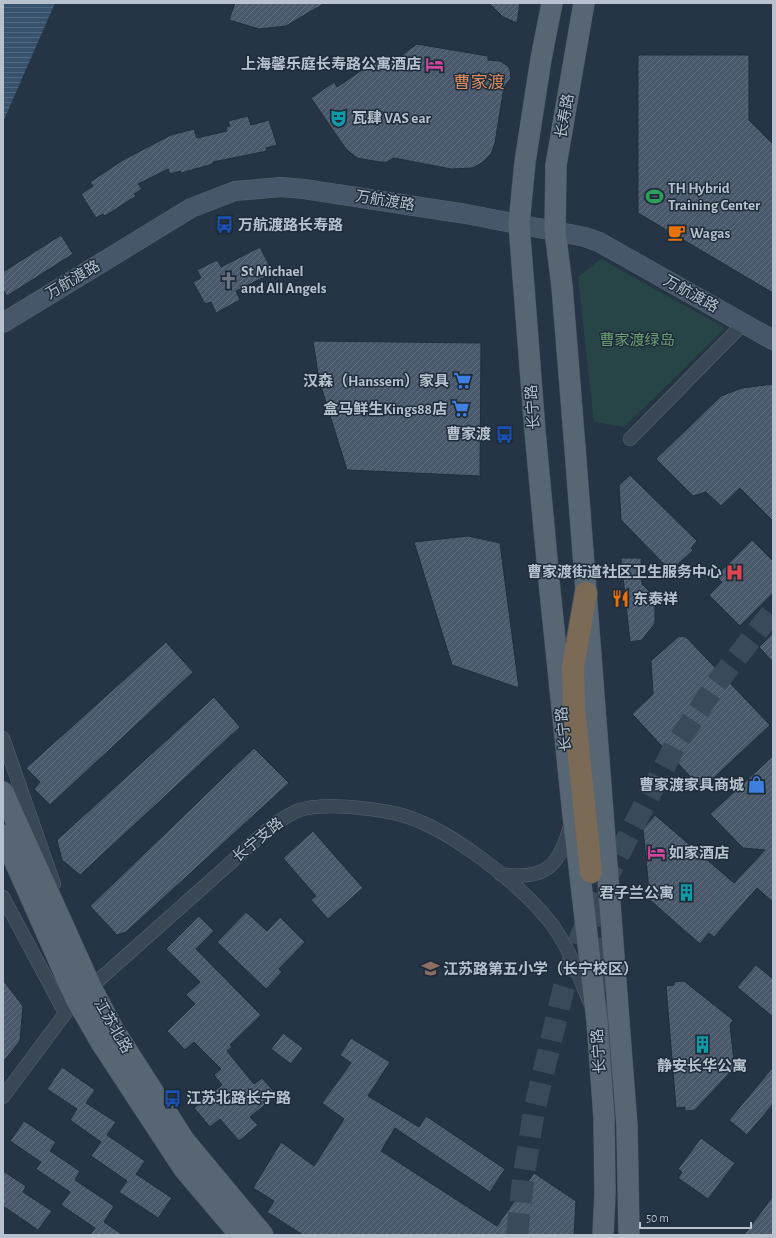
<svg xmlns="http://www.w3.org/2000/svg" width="776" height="1238" viewBox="0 0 776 1238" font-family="'Alegreya Sans','Noto Sans SC',sans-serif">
	<defs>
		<pattern id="water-rules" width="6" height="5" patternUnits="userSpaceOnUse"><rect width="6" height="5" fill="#37526d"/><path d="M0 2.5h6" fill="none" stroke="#526981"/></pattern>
		<pattern id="building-hatch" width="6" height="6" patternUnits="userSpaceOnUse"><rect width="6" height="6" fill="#49596b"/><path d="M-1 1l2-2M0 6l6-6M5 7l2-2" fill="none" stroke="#616f7f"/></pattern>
	</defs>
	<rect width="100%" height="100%" fill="#253545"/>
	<path fill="#274546" d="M 601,259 L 725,328 L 624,427 L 594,422 L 578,277 Z"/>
	<path fill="url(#water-rules)" d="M 3,3 L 55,3 L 3,122 Z"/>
	<path fill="url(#building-hatch)" stroke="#202e3c" d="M 235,3 L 325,3 L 286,26 L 259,29 L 229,20 Z
		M 489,3 L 520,3 L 517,23 L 503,17 Z
		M 417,44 L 488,56 L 488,60 L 500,61 L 508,66 L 510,70 L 511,78 L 504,87 L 495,143 L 491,154 L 483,162 L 473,168 L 451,169 L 394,158 L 387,162 L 380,162 L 357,158 L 346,149 L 311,98 L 334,82 L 337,87 L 381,57 L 387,66 Z
		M 638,55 L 749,55 L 749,120 L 773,144 L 773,293 L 638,213 Z
		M 248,116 L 251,125 L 269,120 L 277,145 L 266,148 L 267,151 L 213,162 L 213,164 L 181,173 L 180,171 L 170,174 L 168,169 L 138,184 L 142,189 L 134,194 L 136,196 L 105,216 L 103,214 L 96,218 L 81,194 L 93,186 L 90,182 L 123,160 L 171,135 L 194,129 L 197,138 L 227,131 L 226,127 L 230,126 L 228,121 Z
		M 61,235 L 73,254 L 7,296 L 3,290 L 3,272 Z
		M 260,247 L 273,273 L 236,291 L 240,300 L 216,313 L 211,302 L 205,304 L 193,282 L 201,278 L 197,270 L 217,260 L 221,267 Z
		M 313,341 L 481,343 L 480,476 L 347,470 L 319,380 Z
		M 773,384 L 773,521 L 740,488 L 721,506 L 706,492 L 693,496 L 656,459 L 721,396 L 742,388 Z
		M 630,475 L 697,541 L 691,548 L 693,550 L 676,566 L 674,564 L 669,569 L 621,520 L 619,485 Z
		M 468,536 L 500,543 L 519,688 L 452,665 L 414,542 Z
		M 752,540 L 773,561 L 773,593 L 740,626 L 709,595 L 722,582 L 716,576 Z
		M 621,558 L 641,558 L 642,584 L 655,597 L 655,623 L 642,640 L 630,642 Z
		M 773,633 L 773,662 L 759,647 Z
		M 679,636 L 686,637 L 770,725 L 702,789 L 632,714 L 653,694 L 651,661 Z
		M 166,642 L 193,672 L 50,805 L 34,789 L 40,782 L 26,768 Z
		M 214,697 L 240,727 L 80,875 L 62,860 L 57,840 Z
		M 254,748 L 289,783 L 126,932 L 117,935 L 90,906 Z
		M 773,756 L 773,902 L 757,888 L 714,937 L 709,933 L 700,944 L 650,900 L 643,829 L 655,815 L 734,883 L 765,850 L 743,848 L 710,814 Z
		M 313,831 L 363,888 L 328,919 L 311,900 L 316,896 L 283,858 Z
		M 246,912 L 267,931 L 280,917 L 305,942 L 279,969 L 282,972 L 266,989 L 217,942 Z
		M 199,916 L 214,931 L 196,949 L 261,1015 L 230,1045 L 232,1047 L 227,1051 L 254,1084 L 262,1078 L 277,1095 L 250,1117 L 258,1125 L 239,1141 L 220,1119 L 210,1127 L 194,1108 L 222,1085 L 214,1075 L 221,1069 L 194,1042 L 185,1050 L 167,1031 L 195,1004 L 186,995 L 200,982 L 166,949 Z
		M 756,965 L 773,979 L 773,1017 L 737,987 Z
		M 3,980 L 23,1006 L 20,1041 L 3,1062 Z
		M 684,981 L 733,1020 L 730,1025 L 734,1061 L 737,1065 L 695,1110 L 685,1111 L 685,1107 L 676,1108 L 666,986 L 674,985 L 674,982 Z
		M 283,1033 L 303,1048 L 291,1064 L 271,1049 Z
		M 351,1038 L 390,1062 L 368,1096 L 419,1127 L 426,1116 L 505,1169 L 490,1192 L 395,1128 L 381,1151 L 497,1226 L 534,1173 L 576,1201 L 574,1235 L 303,1235 L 267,1212 L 274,1201 L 253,1188 L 281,1142 L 314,1166 L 344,1119 L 322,1103 L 351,1063 L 340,1055 Z
		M 62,1067 L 95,1090 L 86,1103 L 116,1122 L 107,1135 L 145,1161 L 136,1174 L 172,1198 L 158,1218 L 119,1192 L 127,1181 L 91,1156 L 101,1142 L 70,1120 L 77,1109 L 47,1089 Z
		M 773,1067 L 773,1104 L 747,1135 L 729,1120 Z
		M 24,1121 L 56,1142 L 50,1151 L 80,1171 L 75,1180 L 114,1206 L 104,1222 L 123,1235 L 90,1235 L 95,1228 L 61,1205 L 70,1192 L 36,1169 L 41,1162 L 10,1141 Z
		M 701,1138 L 735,1163 L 708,1199 L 678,1178 L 682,1172 L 678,1169 Z
		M 3,1171 L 26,1186 L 23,1192 L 52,1211 L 38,1230 L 3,1206 Z
		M 773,1196 L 773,1235 L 744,1235 Z"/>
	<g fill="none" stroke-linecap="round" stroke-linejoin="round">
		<path stroke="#3b4a5a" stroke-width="22" stroke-dasharray="22 11" stroke-linecap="butt" d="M 595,905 L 609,1023 L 610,1078
			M 517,1235 L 523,1180 L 534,1111 L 564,987 L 582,933 L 606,879 L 675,746 L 716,684 L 773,611"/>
		<defs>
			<path id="street" d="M 630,439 L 743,324
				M 3,738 L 54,884
				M 500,874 C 545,881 559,867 570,826
				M 3,897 L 65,1013
				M 91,987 L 273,825 C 281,820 288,815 297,811 C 312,805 335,806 351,807 C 369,809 387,810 405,816 C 451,830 520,884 550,922 C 568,945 578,974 589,1001
				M 3,1097 L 70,1007"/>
			<path id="secondary" d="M 3,323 L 191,208 L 235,191 L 281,187 L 304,189 L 466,214 L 585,237 L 599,242 L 773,340"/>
			<path id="primary" d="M 552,3 L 541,59 L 525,162 L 519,224 L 535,431 L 549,581 L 573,815 L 597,1021 L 604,1118 L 605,1193 L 603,1235
				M 584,3 L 556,165 L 555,231 L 562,286 L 575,448 L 627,1126 L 629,1235
				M 3,792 L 91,987 L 113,1029 L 184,1140 L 263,1235
				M 3,835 L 76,999 L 102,1044 L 184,1169 L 240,1235"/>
			<path id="highway" d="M 586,593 L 573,667 L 574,708 L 591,872"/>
		</defs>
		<use href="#street" stroke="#586572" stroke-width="14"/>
		<use href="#secondary" stroke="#586572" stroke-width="20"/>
		<use href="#primary" stroke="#43505e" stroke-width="22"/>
		<use href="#highway" stroke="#44525f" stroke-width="24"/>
		<use href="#street" stroke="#3a4754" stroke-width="13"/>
		<use href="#secondary" stroke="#475668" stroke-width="19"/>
		<use href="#primary" stroke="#586674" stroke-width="21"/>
		<use href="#highway" stroke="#7b6a56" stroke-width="22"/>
	</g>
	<defs>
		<symbol id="hotel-bare" viewBox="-9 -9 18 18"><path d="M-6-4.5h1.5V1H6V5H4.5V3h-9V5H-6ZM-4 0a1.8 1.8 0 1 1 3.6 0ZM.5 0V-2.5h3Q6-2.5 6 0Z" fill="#d1479c" stroke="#1e2c3a" stroke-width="2.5" paint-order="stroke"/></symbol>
		<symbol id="theatre-bare" viewBox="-9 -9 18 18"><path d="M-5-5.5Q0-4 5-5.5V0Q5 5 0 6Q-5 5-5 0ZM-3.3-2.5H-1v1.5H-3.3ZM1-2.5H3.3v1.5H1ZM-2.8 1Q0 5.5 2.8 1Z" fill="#0f9aa8" stroke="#1e2c3a" stroke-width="2.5" paint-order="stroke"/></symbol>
		<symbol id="stadium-bare" viewBox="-9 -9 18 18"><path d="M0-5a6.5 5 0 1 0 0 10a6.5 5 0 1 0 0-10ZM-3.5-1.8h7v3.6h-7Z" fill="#2e9e5b" stroke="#1e2c3a" stroke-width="2.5" paint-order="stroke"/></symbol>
		<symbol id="bus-bare" viewBox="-9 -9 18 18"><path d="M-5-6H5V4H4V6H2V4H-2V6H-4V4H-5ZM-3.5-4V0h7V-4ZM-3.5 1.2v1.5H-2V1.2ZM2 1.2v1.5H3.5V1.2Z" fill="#1a4fb4" stroke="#1e2c3a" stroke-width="2.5" paint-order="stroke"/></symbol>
		<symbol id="cafe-bare" viewBox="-9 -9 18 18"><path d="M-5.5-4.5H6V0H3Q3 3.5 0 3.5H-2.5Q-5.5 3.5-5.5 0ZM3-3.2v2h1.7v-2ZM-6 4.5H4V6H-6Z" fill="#e8710a" stroke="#1e2c3a" stroke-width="2.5" paint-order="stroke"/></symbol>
		<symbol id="church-bare" viewBox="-9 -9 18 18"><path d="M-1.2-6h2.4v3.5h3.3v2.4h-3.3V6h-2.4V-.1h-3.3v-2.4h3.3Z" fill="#6b7280" stroke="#1e2c3a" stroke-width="2.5" paint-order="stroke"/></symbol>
		<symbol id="supermarket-bare" viewBox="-9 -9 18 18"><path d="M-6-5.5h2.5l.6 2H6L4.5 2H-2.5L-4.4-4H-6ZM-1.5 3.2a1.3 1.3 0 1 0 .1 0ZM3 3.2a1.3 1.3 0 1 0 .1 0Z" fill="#3f7fe0" stroke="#1e2c3a" stroke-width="2.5" paint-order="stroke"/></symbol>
		<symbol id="hospital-bare" viewBox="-9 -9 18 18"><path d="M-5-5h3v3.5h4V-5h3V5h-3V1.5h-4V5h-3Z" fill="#e0444e" stroke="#1e2c3a" stroke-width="2.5" paint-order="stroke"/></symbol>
		<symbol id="restaurant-bare" viewBox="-9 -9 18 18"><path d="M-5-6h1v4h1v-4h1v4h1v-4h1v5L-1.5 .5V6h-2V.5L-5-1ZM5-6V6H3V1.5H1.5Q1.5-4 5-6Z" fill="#e8710a" stroke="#1e2c3a" stroke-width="2.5" paint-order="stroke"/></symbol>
		<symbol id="shop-bare" viewBox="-9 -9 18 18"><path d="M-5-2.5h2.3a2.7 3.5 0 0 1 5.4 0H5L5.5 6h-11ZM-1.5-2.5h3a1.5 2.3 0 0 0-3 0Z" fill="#3f7fe0" stroke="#1e2c3a" stroke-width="2.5" paint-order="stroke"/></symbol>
		<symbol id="building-bare" viewBox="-9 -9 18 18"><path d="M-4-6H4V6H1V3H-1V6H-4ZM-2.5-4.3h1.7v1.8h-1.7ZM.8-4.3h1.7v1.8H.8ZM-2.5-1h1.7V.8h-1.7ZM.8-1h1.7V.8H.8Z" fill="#0f9aa8" stroke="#1e2c3a" stroke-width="2.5" paint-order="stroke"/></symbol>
		<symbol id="school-bare" viewBox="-9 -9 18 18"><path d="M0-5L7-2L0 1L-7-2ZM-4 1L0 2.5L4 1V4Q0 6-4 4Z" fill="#8d6e63" stroke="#1e2c3a" stroke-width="2.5" paint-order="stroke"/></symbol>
	</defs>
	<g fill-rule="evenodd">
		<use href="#hotel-bare" x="422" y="52" width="25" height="25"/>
		<use href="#theatre-bare" x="326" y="106" width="25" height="25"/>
		<use href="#stadium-bare" x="642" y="184" width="25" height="25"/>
		<use href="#bus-bare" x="212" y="212" width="25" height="25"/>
		<use href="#cafe-bare" x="664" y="220" width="25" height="25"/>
		<use href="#church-bare" x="216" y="268" width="25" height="25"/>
		<use href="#supermarket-bare" x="450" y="368" width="25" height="25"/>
		<use href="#supermarket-bare" x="448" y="396" width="25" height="25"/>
		<use href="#bus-bare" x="492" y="422" width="25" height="25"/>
		<use href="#hospital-bare" x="722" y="560" width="25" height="25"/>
		<use href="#restaurant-bare" x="608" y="586" width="25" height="25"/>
		<use href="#shop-bare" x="744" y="772" width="25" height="25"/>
		<use href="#hotel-bare" x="644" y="840" width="25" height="25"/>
		<use href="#building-bare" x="674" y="880" width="25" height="25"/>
		<use href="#school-bare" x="418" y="956" width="25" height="25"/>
		<use href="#building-bare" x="690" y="1032" width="25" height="25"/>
		<use href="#bus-bare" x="160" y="1086" width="25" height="25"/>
	</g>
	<g text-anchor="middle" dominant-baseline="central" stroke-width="3" stroke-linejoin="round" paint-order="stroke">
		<g font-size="15" font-weight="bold" fill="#b7c2ce" stroke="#1e2c3a" text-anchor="start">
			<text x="421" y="64" text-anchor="end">上海馨乐庭长寿路公寓酒店</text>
			<text x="352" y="118">瓦肆 VAS ear</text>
			<text x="668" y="188">TH Hybrid<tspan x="668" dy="17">Training Center</tspan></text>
			<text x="238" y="225">万航渡路长寿路</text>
			<text x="690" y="233">Wagas</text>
			<text x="241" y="271">St Michael<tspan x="241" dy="17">and All Angels</tspan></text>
			<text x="449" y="381" text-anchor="end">汉森（Hanssem）家具</text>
			<text x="447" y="409" text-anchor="end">盒马鲜生Kings88店</text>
			<text x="491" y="434" text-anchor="end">曹家渡</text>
			<text x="722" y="572" text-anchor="end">曹家渡街道社区卫生服务中心</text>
			<text x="633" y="599">东泰祥</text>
			<text x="744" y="785" text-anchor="end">曹家渡家具商城</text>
			<text x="669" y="853">如家酒店</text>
			<text x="674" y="893" text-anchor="end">君子兰公寓</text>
			<text x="443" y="969">江苏路第五小学（长宁校区）</text>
			<text x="702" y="1066" text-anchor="middle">静安长华公寓</text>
			<text x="186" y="1098">江苏北路长宁路</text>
		</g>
		<g font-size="15" fill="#b7c2ce" stroke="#1e2c3a">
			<text transform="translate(565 116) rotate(-80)">长寿路</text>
			<text transform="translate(385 201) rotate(9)">万航渡路</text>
			<text transform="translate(73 280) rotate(-31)">万航渡路</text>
			<text transform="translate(691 294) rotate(29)">万航渡路</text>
			<text transform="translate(533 407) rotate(-94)">长宁路</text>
			<text transform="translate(564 729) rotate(-96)">长宁路</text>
			<text transform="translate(258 840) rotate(-39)">长宁支路</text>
			<text transform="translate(113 1026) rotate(60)">江苏北路</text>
			<text transform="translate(599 1051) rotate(-94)">长宁路</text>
		</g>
		<g font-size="15" fill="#6ca074" stroke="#1e2c3a">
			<text x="637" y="340">曹家渡绿岛</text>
		</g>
		<g font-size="17" fill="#de8e61" stroke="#1e2c3a">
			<text x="479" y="82">曹家渡</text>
		</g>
	</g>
	<rect width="776" height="1238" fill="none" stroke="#b7c2ce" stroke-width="8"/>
	<path d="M640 1222v6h111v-6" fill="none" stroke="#b7c2ce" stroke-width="2"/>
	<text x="646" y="1222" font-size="12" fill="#b7c2ce" stroke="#1e2c3a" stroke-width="3" paint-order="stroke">50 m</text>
</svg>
